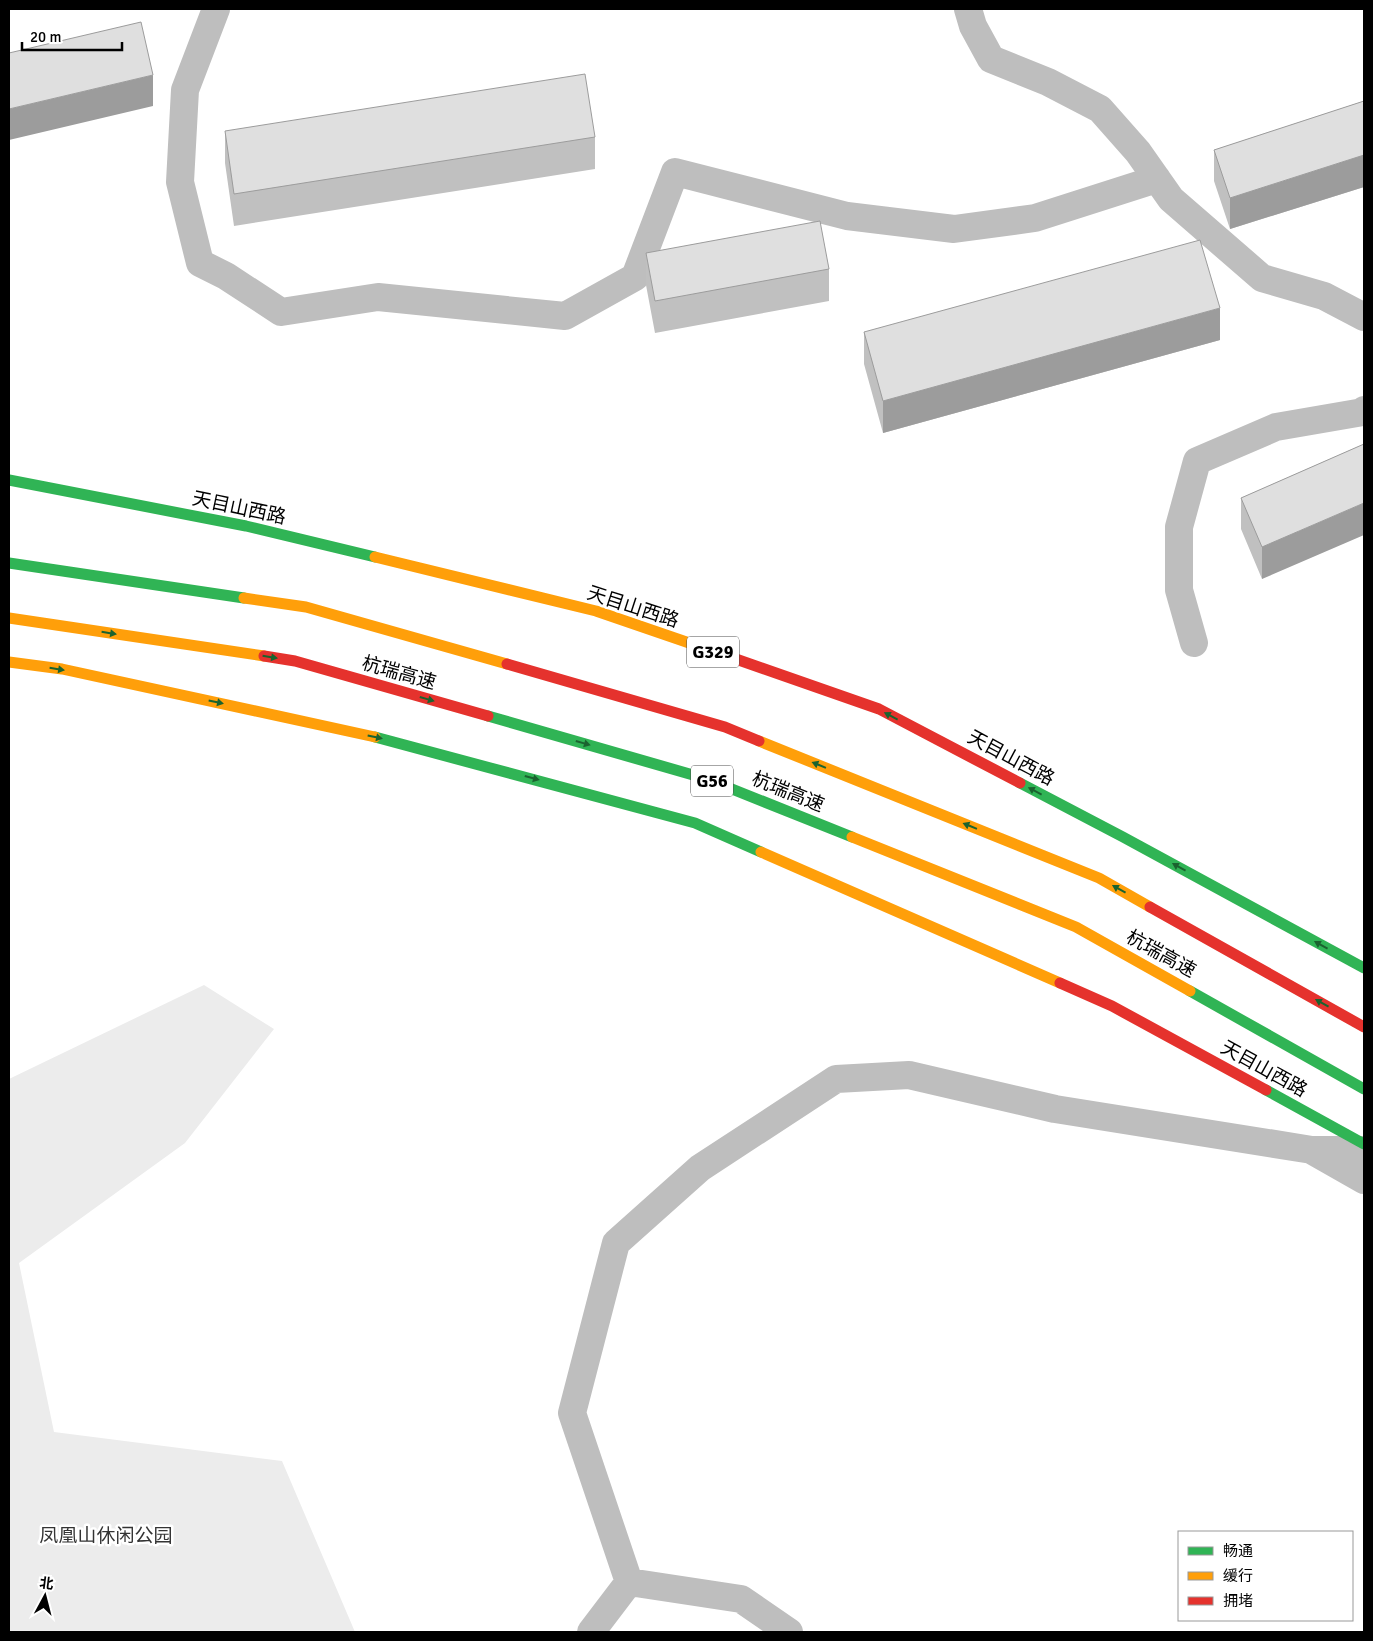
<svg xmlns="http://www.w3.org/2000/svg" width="1373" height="1641" viewBox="0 0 1373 1641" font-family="Signika,'Noto Sans SC',sans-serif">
	<rect width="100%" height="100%" fill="#fff"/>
	<path fill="#ececec" d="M 204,985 L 274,1029 L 185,1143 L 19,1263 L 54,1432 L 282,1461 L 355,1632 L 9,1632 L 9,1079 Z"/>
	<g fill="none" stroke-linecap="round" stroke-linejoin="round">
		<path stroke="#bebebe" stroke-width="28" d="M 216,9 L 185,90 L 180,182 L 200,263 L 226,276 L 281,312 L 378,297 L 565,316 L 635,277 L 675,172 L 847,216 L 954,229 L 1035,218 L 1157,179
			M 968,9 L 973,26 L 991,59 L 1048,82 L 1100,109 L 1138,152 L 1171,199 L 1262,278 L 1324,296 L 1364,317
			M 1194,643 L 1179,590 L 1179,527 L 1197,461 L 1276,427 L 1363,412 L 1364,410
			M 1313,1151 L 1364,1180
			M 629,1582 L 572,1413 L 616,1243 L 700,1168 L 836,1079 L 909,1075 L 1055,1109 L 1312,1150 L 1364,1150
			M 629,1582 L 741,1599 L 789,1632
			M 591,1632 L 629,1582"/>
		<path stroke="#30b455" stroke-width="11" d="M 9,480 L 246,526 L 375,557
			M 9,563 L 244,598
			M 488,716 L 707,779 L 852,837
			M 375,737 L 695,823 L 761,852
			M 1020,783 L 1123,837 L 1364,968
			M 1190,991 L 1364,1089
			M 1266,1090 L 1364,1144"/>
		<path stroke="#ff9f0a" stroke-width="11" d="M 375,557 L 596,611 L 733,658
			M 244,598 L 306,607 L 507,664
			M 9,618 L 264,656
			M 9,662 L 62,669 L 375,737
			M 759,741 L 1099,878 L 1150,907
			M 852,837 L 1076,927 L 1190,991
			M 761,852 L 1060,983"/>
		<path stroke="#e5322d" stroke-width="11" d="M 264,656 L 295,661 L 488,716
			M 733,658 L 879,709 L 1020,783
			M 507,664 L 725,727 L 759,741
			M 1150,907 L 1364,1027
			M 1060,983 L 1112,1006 L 1266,1090"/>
	</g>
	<path fill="#c0c0c0" d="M 1364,101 L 1364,187 L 1230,229 L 1214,181 L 1214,150 Z
		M 225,131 L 595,137 L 595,169 L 234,226 L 225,163 Z
		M 646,253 L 829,269 L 829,301 L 655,333 L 646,285 Z
		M 864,332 L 1220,340 L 883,433 L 864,364 Z
		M 1364,444 L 1262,579 L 1241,529 L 1241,498 Z"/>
	<path fill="#9c9c9c" d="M 153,75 L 153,106 L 9,140 L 9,109 Z
		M 1364,155 L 1364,187 L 1230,229 L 1230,198 Z
		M 1220,308 L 1220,340 L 883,433 L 883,401 Z
		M 1364,503 L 1364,535 L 1262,579 L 1262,547 Z"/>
	<path fill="#dfdfdf" stroke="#9c9c9c" d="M 141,22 L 153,75 L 9,109 L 9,53 Z
		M 585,74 L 595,137 L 234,194 L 225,131 Z
		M 1364,101 L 1364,155 L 1230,198 L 1214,150 Z
		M 820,221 L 829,269 L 655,301 L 646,253 Z
		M 1200,240 L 1220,308 L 883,401 L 864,332 Z
		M 1364,444 L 1364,503 L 1262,547 L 1241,498 Z"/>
	<defs><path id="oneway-solid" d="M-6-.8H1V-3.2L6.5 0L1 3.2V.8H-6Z" transform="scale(1.25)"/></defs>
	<g fill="#1a632f">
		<use href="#oneway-solid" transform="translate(109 633) rotate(9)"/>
		<use href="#oneway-solid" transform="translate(270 657) rotate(9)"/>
		<use href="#oneway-solid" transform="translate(57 669) rotate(9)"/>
		<use href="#oneway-solid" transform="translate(427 699) rotate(16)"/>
		<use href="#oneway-solid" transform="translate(216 702) rotate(12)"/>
		<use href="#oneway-solid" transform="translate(891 716) rotate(-152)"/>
		<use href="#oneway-solid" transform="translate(375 737) rotate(12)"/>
		<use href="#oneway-solid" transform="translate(583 743) rotate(16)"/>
		<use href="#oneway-solid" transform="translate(819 765) rotate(-158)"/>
		<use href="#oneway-solid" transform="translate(532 778) rotate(15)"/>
		<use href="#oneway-solid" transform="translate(1035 791) rotate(-152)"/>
		<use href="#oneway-solid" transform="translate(970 826) rotate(-158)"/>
		<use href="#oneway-solid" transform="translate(1179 867) rotate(-151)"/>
		<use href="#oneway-solid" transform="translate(1119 889) rotate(-151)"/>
		<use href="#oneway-solid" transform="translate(1321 945) rotate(-151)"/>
		<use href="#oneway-solid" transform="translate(1322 1003) rotate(-151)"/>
	</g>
	<g text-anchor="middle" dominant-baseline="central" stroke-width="5" stroke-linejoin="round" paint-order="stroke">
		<g fill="#fff" stroke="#4c4c4c" stroke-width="1">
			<rect x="687" y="636.5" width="52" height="31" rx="4"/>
			<rect x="691" y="765.5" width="42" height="31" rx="4"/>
		</g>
		<g font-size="18" font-weight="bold" fill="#000">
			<text x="713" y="652">G329</text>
			<text x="712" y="781">G56</text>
		</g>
		<g font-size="19" fill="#000" stroke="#fff">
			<text transform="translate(239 508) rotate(12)">天目山西路</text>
			<text transform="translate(633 607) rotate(18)">天目山西路</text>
			<text transform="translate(399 673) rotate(16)">杭瑞高速</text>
			<text transform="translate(1011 758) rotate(28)">天目山西路</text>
			<text transform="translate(788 792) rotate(22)">杭瑞高速</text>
			<text transform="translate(1161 954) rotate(29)">杭瑞高速</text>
			<text transform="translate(1264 1069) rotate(29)">天目山西路</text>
		</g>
		<g font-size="19" fill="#333" stroke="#fff">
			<text x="106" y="1536">凤凰山休闲公园</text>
		</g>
	</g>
	<rect width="1373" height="1641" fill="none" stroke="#000000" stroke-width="20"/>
	<rect x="1178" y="1531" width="175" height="90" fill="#ffffff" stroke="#999999"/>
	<rect x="1188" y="1547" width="25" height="8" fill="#30b455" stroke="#999999"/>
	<text x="1223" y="1556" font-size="15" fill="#000000">畅通</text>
	<rect x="1188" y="1572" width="25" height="8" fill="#ff9f0a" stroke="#999999"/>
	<text x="1223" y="1581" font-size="15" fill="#000000">缓行</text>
	<rect x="1188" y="1597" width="25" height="8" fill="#e5322d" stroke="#999999"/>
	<text x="1223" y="1606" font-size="15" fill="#000000">拥堵</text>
	<g transform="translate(45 1596) rotate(7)" stroke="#ffffff" stroke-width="4" paint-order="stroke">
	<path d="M0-4L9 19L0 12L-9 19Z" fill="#000000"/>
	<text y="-8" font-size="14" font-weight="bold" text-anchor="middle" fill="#000000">北</text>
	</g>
	<path d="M22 42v8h100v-8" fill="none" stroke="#000000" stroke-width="2.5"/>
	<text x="30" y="42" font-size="15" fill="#000000" stroke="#ffffff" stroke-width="4" paint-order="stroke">20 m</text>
</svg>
